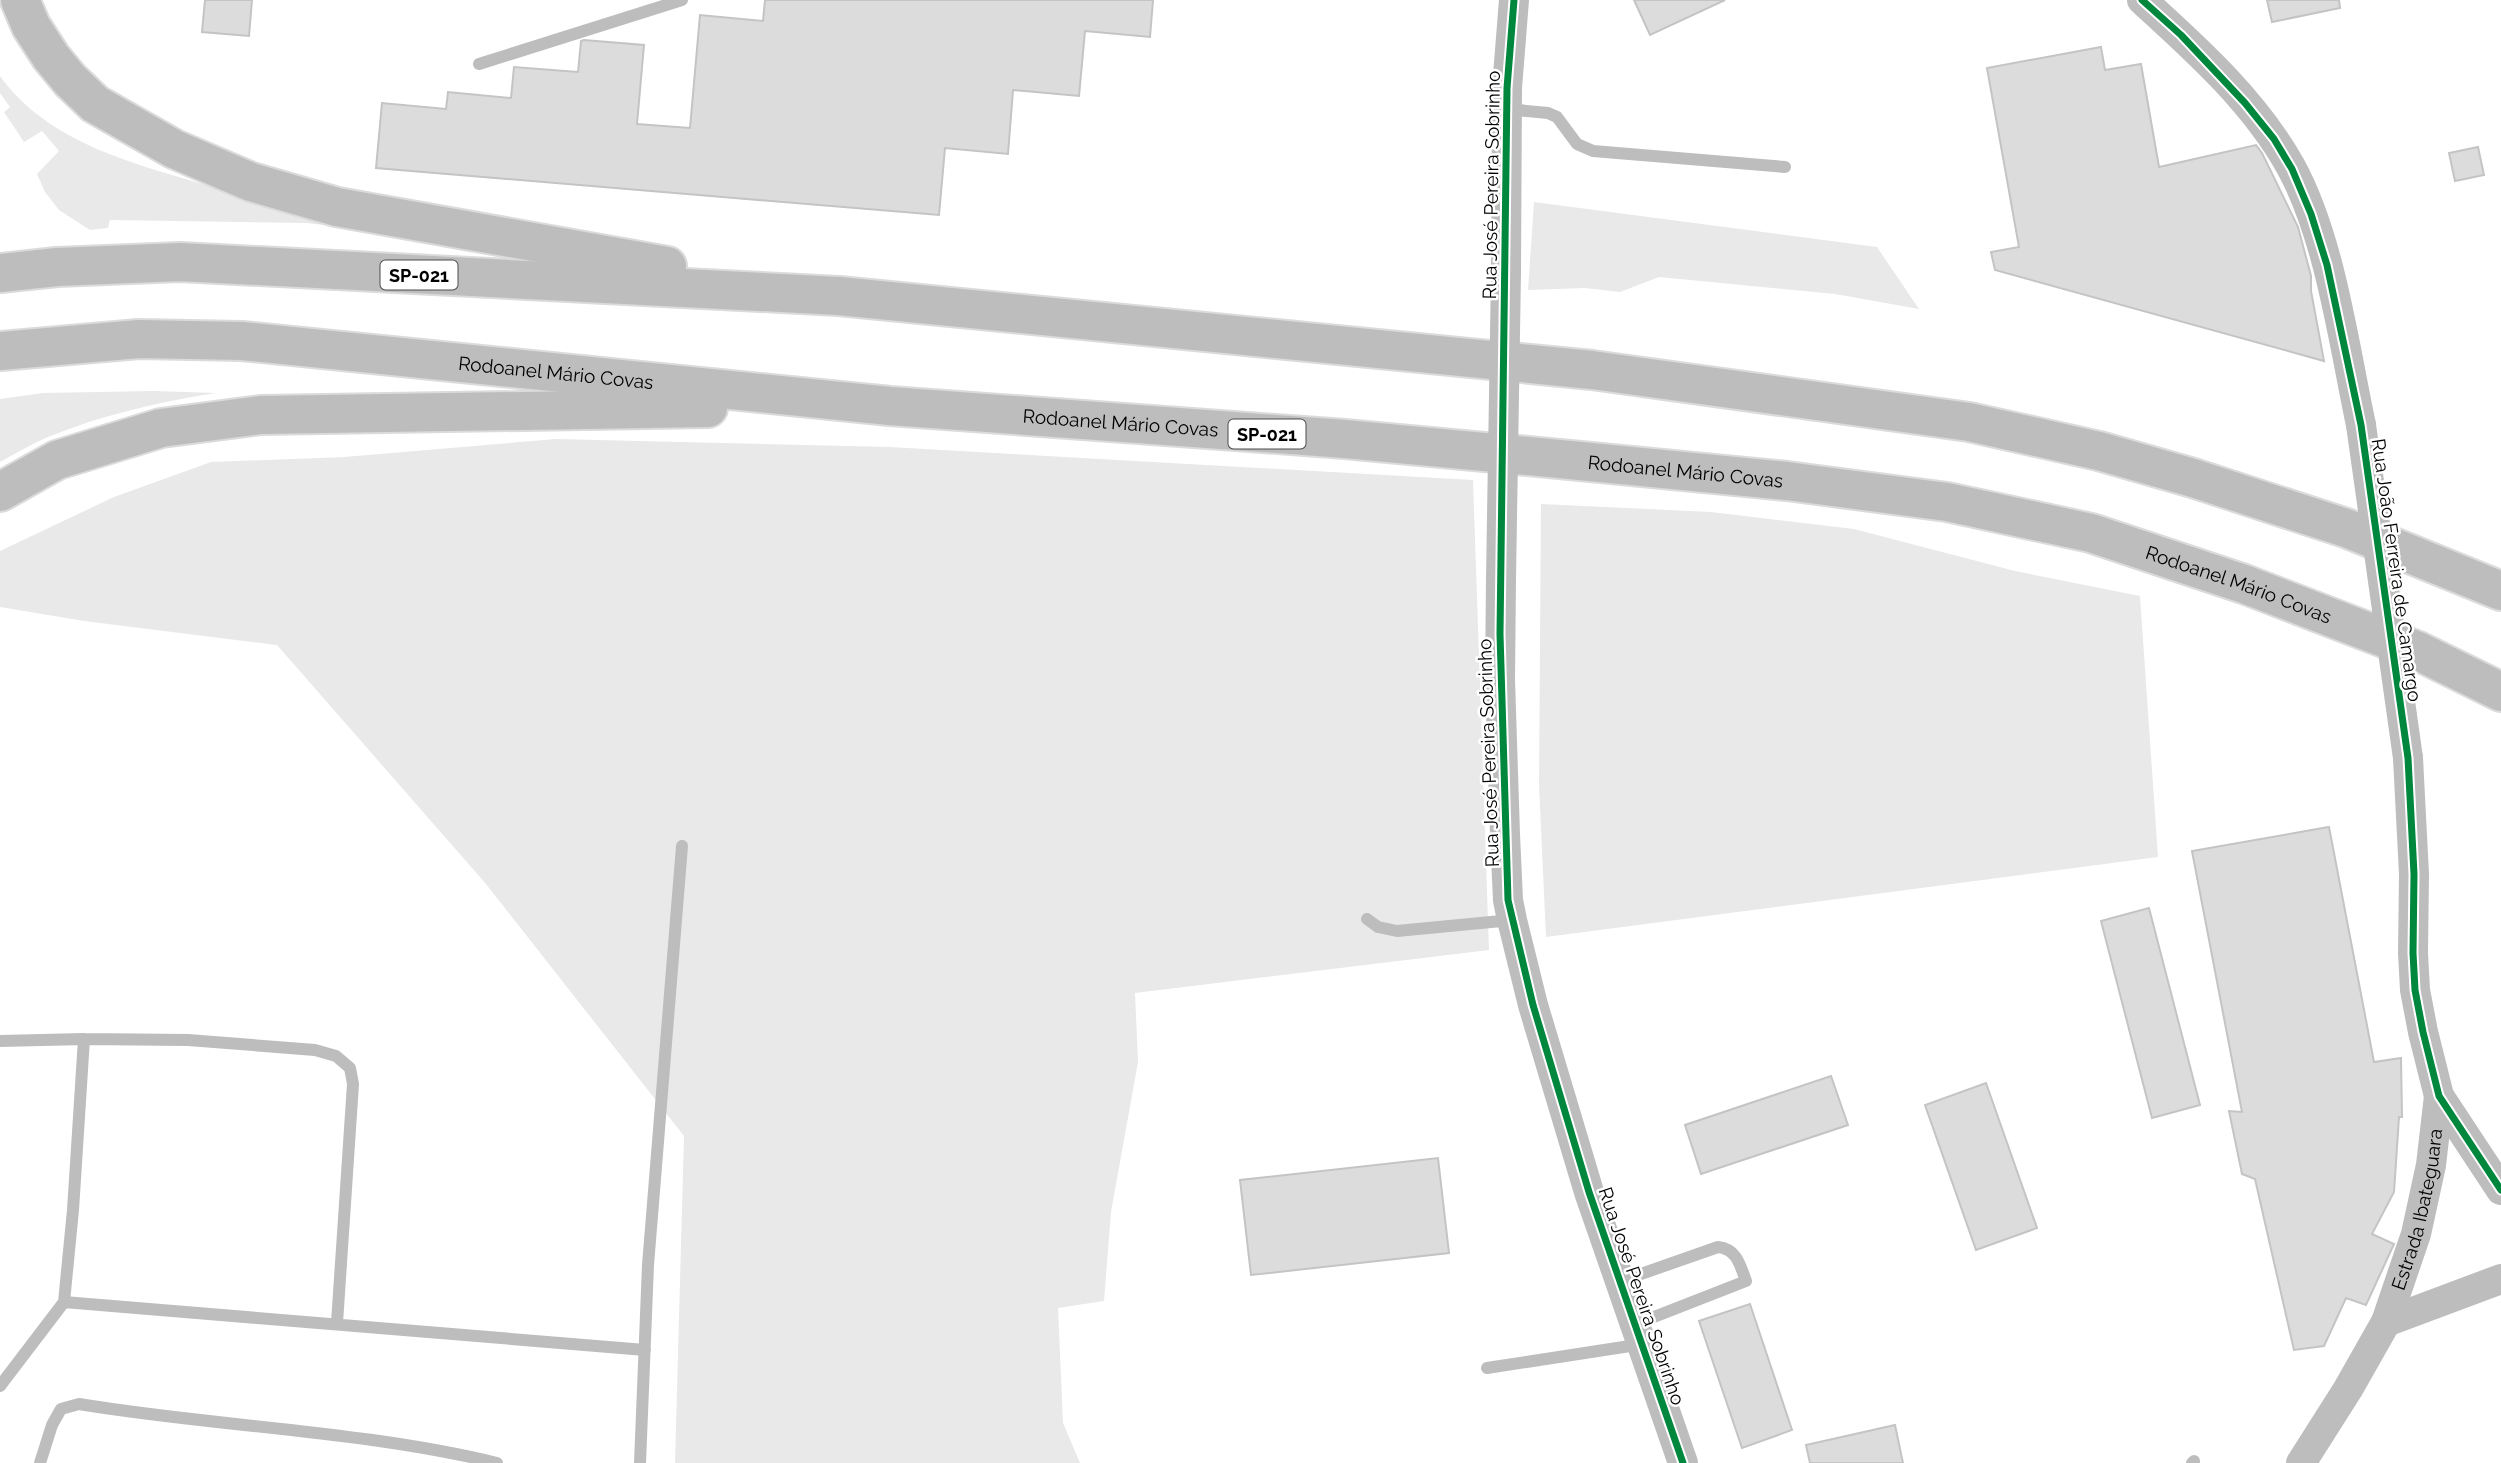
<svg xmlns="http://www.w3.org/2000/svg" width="2501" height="1463" viewBox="0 0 2501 1463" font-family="Raleway,sans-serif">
	<rect width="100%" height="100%" fill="#fff"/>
	<path fill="#e9e9e9" d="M 0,76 C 48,143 135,164 210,186 C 254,200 299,213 343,227 L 306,223 L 110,220 L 108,228 L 90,230 L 59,210 L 45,192 L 37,174 L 59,151 L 42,131 L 24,142 L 4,112 L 10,107 L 0,93 Z
		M 1534,202 L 1877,247 L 1919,309 L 1835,294 L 1659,277 L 1620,292 L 1585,288 L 1528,290 Z
		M 154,391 L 216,393 C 159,402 102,415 48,437 C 32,444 16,453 0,462 L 0,399 L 43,393 Z
		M 556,439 L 889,447 L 1473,480 L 1489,950 L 1135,993 L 1138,1062 L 1111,1212 L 1104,1301 L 1058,1308 L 1063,1423 L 1080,1463 L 675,1463 L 684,1136 L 486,884 L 277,645 L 84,621 L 0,607 L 0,551 L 114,497 L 211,462 L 344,457 Z
		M 1541,504 L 1711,512 L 1854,529 L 2015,571 L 2140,596 L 2158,857 L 1546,937 L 1539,785 Z"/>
	<path fill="#dcdcdc" stroke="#c4c4c4" stroke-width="2" d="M 205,0 L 252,0 L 249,36 L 202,32 Z
		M 765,0 L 1153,0 L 1150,37 L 1085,31 L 1079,96 L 1013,90 L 1008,154 L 945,148 L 939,215 L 376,168 L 382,103 L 446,109 L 448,92 L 511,98 L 514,67 L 578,72 L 581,41 L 584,40 L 644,45 L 637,124 L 690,128 L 700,15 L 763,21 Z
		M 1634,0 L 1725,0 L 1650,35 Z
		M 2267,0 L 2339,0 L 2340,8 L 2272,22 Z
		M 2101,47 L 2105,70 L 2141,64 L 2159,167 L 2256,145 L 2262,153 L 2298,227 L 2311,276 L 2311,291 L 2324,361 L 1995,270 L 1991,252 L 2019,247 L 1987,68 Z
		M 2478,147 L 2484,175 L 2455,181 L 2449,153 Z
		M 2329,827 L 2374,1062 L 2401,1058 L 2402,1117 L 2399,1117 L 2394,1192 L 2372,1234 L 2394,1244 L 2366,1305 L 2346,1298 L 2324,1346 L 2294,1350 L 2255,1179 L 2242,1174 L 2229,1111 L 2242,1112 L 2192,851 Z
		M 2149,908 L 2200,1105 L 2152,1118 L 2101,921 Z
		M 1831,1076 L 1848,1125 L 1701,1174 L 1685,1125 Z
		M 1986,1083 L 2037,1228 L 1976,1250 L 1925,1105 Z
		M 1438,1158 L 1449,1253 L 1251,1275 L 1240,1180 Z
		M 1750,1304 L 1792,1430 L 1742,1448 L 1699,1321 Z
		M 1895,1425 L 1903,1463 L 1810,1463 L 1806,1445 Z"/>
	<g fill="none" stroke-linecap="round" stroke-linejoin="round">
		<defs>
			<g id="motorway">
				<path d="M 20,0 L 31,26 L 51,57 L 70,80 L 95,104 L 174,149 L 251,182 L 337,207 L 667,266"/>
				<path d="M 0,273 L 57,267 L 180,262 L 839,296 L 1592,370 L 1969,422 L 2099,451 L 2193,478 L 2346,528 L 2501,591"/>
				<path id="s2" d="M 0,351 L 139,339 L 242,341 L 890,406 L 1345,439 L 1570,460 L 1787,481 L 1947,502 L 2091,533 L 2244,584 L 2418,651 L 2501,692"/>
				<path d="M 0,492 L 57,460 L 161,428 L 261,415 L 708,408"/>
			</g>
		</defs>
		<use href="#motorway" stroke="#dbdbdb" stroke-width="42"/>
		<path stroke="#bdbdbd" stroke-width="12" d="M 479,64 L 682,0
			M 1507,109 L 1548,113 L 1557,117 L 1577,144 L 1593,151 L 1785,167
			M 1367,919 L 1378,927 L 1397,931 L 1512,920
			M 0,1041 L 84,1039 L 188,1040 L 315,1050 L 336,1056 L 350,1068 L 353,1084 L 337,1323
			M 1621,1281 L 1718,1247 C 1737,1249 1740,1265 1746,1281 L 1636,1324
			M 64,1302 L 645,1350
			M 1487,1368 L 1643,1344
			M 0,1386 L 64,1302 L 73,1210 L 84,1039
			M 40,1463 L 52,1425 L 61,1409 L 79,1404 C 218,1427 360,1430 497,1463
			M 640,1463 L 648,1265 L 682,846
			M 2192,1463 L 2194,1461"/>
		<g stroke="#bdbdbd" stroke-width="30">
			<path d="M 2142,0 C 2196,49 2255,102 2291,167 C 2330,238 2344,345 2361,425"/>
			<path d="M 1506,272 L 1507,88 L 1514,0"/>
			<path d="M 1501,579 L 1500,680 L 1505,834 L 1508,900 L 1512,920 L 1533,1005 L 1589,1192 L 1683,1463"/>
			<path d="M 2408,758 L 2414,874 L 2413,953 L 2415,990 L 2423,1032 L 2439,1096 L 2501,1190"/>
			<path d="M 2386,1322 L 2501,1279"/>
			<path id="s1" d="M 2301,1463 L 2348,1389 L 2386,1322 L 2416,1234 L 2431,1165 L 2439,1096"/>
		</g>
		<use href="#motorway" stroke="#bdbdbd" stroke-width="38"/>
		<path stroke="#bdbdbd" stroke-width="30" d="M 2361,425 L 2408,758
			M 1501,579 L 1506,272"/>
		<defs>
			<path id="cycleway" d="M 1514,0 L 1507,88 L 1500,634 L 1508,900 L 1533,1005 L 1589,1192 L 1683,1463
				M 2142,0 L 2181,35 L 2245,103 L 2274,139 L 2292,169 L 2311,214 L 2327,265 L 2361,425 L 2408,758 L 2414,874 L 2413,953 L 2415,990 L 2423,1032 L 2439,1096 L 2501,1190"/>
		</defs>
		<use href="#cycleway" stroke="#fff" stroke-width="11"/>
		<use href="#cycleway" stroke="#00873e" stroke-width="7"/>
	</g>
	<g text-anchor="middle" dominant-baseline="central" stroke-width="5" stroke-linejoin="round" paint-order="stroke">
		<g fill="#fff" stroke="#4c4c4c" stroke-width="2">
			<rect x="380.5" y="260.5" width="77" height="29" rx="5"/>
			<rect x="1228.5" y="419.5" width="77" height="29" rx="5"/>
		</g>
		<g font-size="18" font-weight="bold" fill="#000">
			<text x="419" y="275">SP-021</text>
			<text x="1267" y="434">SP-021</text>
		</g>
		<g font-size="19" fill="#000" stroke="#fff">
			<text transform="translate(1491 185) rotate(-89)">Rua José Pereira Sobrinho</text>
			<text stroke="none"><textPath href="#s2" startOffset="558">Rodoanel Mário Covas</textPath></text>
			<text stroke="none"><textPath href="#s2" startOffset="1125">Rodoanel Mário Covas</textPath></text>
			<text stroke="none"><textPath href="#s2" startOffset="1692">Rodoanel Mário Covas</textPath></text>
			<text transform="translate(2397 570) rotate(82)">Rua João Ferreira de Camargo</text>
			<text stroke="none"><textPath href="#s2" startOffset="2259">Rodoanel Mário Covas</textPath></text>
			<text transform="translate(1488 753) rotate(-92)">Rua José Pereira Sobrinho</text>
			<text stroke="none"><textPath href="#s1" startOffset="282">Estrada Ibateguara</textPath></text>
			<text transform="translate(1642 1296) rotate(71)">Rua José Pereira Sobrinho</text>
		</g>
	</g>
</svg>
